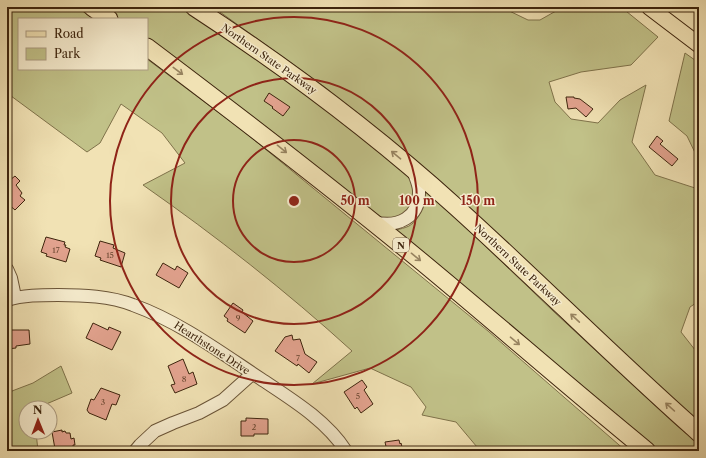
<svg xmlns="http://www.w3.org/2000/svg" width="706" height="458" viewBox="0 0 706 458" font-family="'Libre Caslon Text',serif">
	<rect width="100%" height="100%" fill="#f1e2b4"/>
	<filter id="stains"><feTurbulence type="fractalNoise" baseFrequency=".005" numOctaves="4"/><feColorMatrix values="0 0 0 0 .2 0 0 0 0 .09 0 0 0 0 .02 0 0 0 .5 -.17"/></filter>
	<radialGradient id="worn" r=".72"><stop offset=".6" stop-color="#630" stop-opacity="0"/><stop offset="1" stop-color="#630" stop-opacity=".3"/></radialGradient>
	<path fill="#c1c188" stroke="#7f724a" d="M 7,7 L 77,7 L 93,19 L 19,19 L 19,69 L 147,69 L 147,59 L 242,130 L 488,331 L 626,451 L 477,451 L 477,447 L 456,422 L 422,415 L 426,407 L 411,387 L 370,368 L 312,384 L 352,351 C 286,291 216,236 143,185 L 185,163 L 162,133 L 121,104 L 100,143 L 87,152 L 7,93 Z
		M 112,7 L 182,7 L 293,82 L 406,173 L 414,183 L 414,204 L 400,219 L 378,219 L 147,42 L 147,19 L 117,19 L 115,16 Z
		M 213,7 L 501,7 L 528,20 L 540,20 L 563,7 L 621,7 L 658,37 L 631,65 L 581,72 L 549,82 L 555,102 L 571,119 L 598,123 L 620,100 L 646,85 L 632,142 L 655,175 L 695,188 L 699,176 L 699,301 L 690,307 L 681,332 L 699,355 L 699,425 L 565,297 L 388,140 L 326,88 Z
		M 685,53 L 699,63 L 699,161 L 687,136 L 669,121 Z
		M 425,188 L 553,311 L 676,425 L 699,444 L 699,451 L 654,451 L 396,233 L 396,230 C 400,229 405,228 409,226 C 422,219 424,201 425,188 Z
		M 61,366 L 72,393 L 37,408 L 26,408 L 26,432 L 36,432 L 38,451 L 7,451 L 7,399 L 12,391 L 33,383 Z"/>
	<path fill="#e3a38f" stroke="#3d240d" d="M 269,93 L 290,107 L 283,116 L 272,108 L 273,107 L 264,101 Z
		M 566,97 L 574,97 L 574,98 L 580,99 L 593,109 L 586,117 L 576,108 L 568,109 Z
		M 657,136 L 663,141 L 660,144 L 678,159 L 672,166 L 649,147 Z
		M 15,176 L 20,181 L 16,185 L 22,193 L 20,196 L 25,200 L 15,210 L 8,204 L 10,202 L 7,199 L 7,177 L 10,180 Z
		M 46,237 L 65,242 L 64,245 L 66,245 L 65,247 L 70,249 L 66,262 L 46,256 L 47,254 L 41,252 Z
		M 100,241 L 114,245 L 113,248 L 125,253 L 121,267 L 100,260 L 101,258 L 95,256 Z
		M 163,263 L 175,270 L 177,266 L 188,273 L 179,288 L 156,275 Z
		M 233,303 L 243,310 L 242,312 L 253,321 L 245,333 L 227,321 L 228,319 L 224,316 Z
		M 93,323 L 108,330 L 109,327 L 121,332 L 112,350 L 86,338 Z
		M 9,330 L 29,330 L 30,344 L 16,346 L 16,348 L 7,349 L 7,333 L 9,333 Z
		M 292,335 L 293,340 L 300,339 L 305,354 L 317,362 L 309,373 L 298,364 L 297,366 L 275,351 L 285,337 Z
		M 183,359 L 189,374 L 193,372 L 197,384 L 175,393 L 171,385 L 175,384 L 168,366 Z
		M 362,380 L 367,387 L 364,390 L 373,404 L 361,413 L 357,407 L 355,409 L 344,392 Z
		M 101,388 L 120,395 L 116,405 L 112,404 L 106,420 L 89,413 L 87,410 L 91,399 L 94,400 Z
		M 246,418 L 268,419 L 268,434 L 254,434 L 254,436 L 241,436 L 241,421 L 246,421 Z
		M 62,430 L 62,432 L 65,431 L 66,433 L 70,433 L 71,439 L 74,438 L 75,445 L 73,445 L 74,451 L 59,451 L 58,449 L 55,449 L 52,432 Z
		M 399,440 L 400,444 L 401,443 L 403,451 L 387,451 L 385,442 Z"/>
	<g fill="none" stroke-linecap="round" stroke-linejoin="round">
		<defs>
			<path id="minor" d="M 374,222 C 397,228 420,218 419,191 C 419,184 415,177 413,170
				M 7,269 L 11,278 L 15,297
				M 7,300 C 23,295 41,295 58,295 C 83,295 110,296 133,305 C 180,322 220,352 261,379 C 291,399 326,420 346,451
				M 135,451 L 140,445 L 155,431 L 173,423 L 199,413 L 223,400 L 252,374"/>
			<path id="major" d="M 649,7 L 699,45"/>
			<path id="highway" d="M 92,7 L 109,19
				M 194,7 C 286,67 374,133 456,207 C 538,281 616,360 699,433
				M 147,47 C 240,117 332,188 422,262 C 497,324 571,389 647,451"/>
		</defs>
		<use href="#minor" stroke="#6a5437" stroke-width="14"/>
		<use href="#major" stroke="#3d240d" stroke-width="17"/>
		<use href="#highway" stroke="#3d240d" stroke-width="19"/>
		<use href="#minor" stroke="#f6ecce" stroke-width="12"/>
		<use href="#major" stroke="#f1e2b4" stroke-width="15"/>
		<use href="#highway" stroke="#f1e2b4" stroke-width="17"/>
	</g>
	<defs><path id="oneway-shaft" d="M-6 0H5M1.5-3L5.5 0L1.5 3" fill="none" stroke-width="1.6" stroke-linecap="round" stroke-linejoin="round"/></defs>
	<g stroke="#978360">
		<use href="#oneway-shaft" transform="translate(178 71) rotate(37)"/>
		<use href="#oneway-shaft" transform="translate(282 149) rotate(39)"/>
		<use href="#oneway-shaft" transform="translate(396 155) rotate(-140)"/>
		<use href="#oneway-shaft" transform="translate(416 257) rotate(39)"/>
		<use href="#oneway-shaft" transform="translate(575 318) rotate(-137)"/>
		<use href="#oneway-shaft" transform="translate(515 341) rotate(40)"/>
		<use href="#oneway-shaft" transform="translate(670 407) rotate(-138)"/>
	</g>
	<g fill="none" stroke="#8f2418" stroke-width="2">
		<circle cx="294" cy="201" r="61"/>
		<circle cx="294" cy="201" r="123"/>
		<circle cx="294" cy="201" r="184"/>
	</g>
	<g text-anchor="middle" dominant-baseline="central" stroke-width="3" stroke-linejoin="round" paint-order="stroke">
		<g font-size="8" fill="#66442e">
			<text x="56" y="250">17</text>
			<text x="110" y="255">15</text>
			<text x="238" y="318">9</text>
			<text x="298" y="358">7</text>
			<text x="184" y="379">8</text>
			<text x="358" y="396">5</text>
			<text x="103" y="402">3</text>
			<text x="254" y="427">2</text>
		</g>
		<rect fill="#f6ecce" stroke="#746047" stroke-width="1" x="393" y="238" width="16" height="14" rx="3"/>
		<g font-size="9" font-weight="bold" fill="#3d240d">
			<text x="401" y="245">N</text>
		</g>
		<g font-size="10" fill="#3d240d" stroke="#f6ecce">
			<text transform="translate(269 59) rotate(35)">Northern State Parkway</text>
			<text transform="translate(518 265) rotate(43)">Northern State Parkway</text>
			<text transform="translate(212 348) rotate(33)">Hearthstone Drive</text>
		</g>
	</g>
	<circle cx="294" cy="201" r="6" fill="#8f2418" stroke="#f6ecce" stroke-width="2"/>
	<g font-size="12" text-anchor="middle" font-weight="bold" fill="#8f2418" stroke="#f6ecce" stroke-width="3" stroke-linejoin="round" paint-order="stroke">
		<text x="355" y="205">50 m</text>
		<text x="417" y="205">100 m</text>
		<text x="478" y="205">150 m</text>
	</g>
	<rect width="706" height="458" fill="none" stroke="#f1e2b4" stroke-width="24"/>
	<rect x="8" y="8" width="690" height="442" fill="none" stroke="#3d240d" stroke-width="2"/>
	<rect x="12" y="12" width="682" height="434" fill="none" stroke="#3d240d"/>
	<rect x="18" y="18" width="130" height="52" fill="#f6ecce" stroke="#ac9c81"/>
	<rect x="26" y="31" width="20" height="6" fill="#f1e2b4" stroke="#ac9c81"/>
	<text x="54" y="38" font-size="12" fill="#3d240d">Road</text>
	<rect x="26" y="48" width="20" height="12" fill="#c1c188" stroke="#ac9c81"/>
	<text x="54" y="58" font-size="12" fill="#3d240d">Park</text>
	<g transform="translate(38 420) rotate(359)"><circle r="19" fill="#f6ecce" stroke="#ac9c81"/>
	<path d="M0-3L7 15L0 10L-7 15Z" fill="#8f2418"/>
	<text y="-6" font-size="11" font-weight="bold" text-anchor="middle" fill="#3d240d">N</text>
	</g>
	<rect width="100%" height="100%" filter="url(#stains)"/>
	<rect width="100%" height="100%" fill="url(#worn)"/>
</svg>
